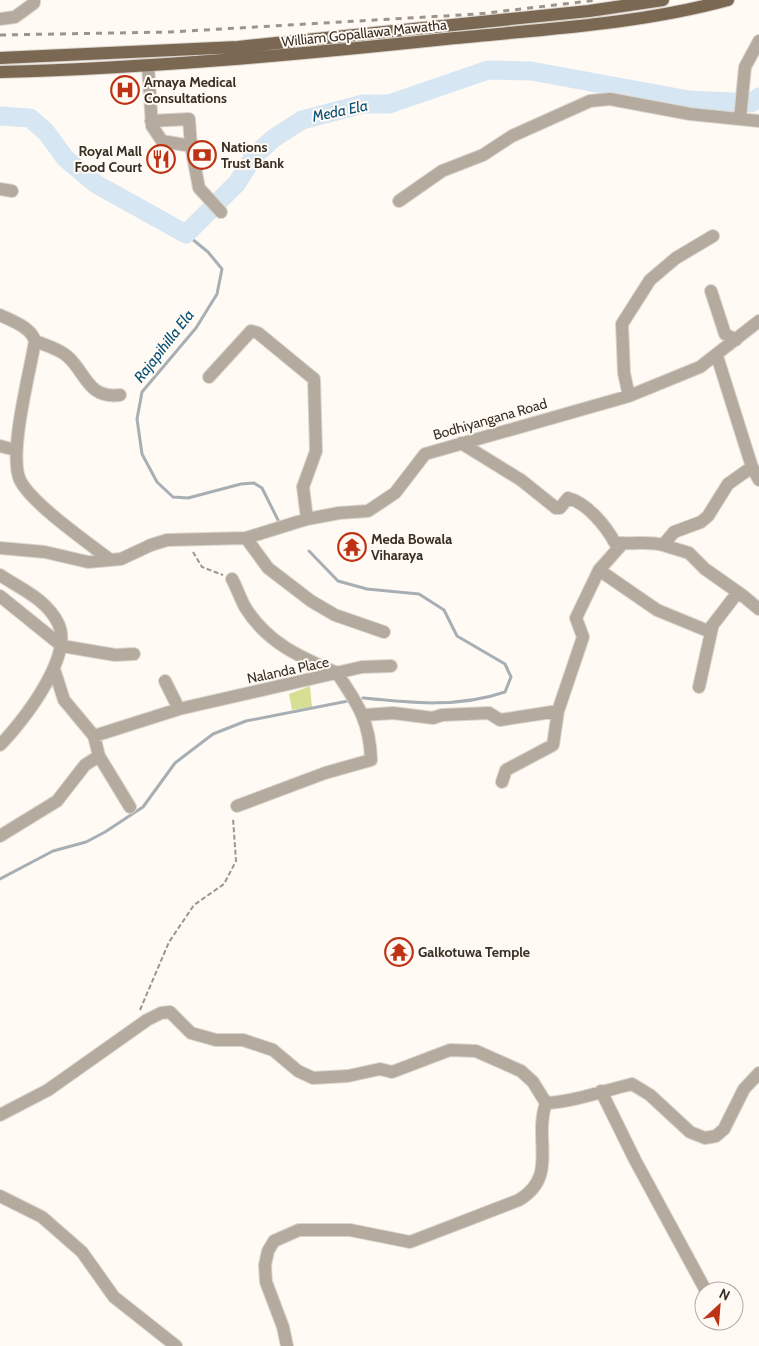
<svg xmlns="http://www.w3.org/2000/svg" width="759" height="1346" viewBox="0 0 759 1346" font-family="Cabin,sans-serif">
	<rect width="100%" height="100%" fill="#fffaf4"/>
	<path fill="#d7df95" d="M 310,686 L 312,707 L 292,710 L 289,694 Z"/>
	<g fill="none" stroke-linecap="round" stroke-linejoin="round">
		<path stroke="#a7afb4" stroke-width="3" d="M 186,234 L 208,252 L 222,269 L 217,294 L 196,328 L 142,392 L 137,419 L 142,454 L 157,482 L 173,497 L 188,498 L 241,484 L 254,483 L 262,488 L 280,524
			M 309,551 L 338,581 L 367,589 L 419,594 L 444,610 L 457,636 L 505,664 L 511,677 L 505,692 C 458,708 411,703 363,698
			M 0,879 L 53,851 L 86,842 L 105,832 L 143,807 L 175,763 L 213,734 L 246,721 L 348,701"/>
		<path stroke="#d6e6f2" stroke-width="19" d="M 0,116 L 30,118 L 46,132 L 65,158 L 96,184 L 186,234 L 237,183 L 254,156 L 274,138 L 302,120 L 363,104 L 389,104 L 488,70 L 531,71 L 689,100 L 751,103 L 759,97"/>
		<defs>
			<path id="minor" d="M 0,19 L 15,17 L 34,3 L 34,0
				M 148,66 L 152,126 L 162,141 L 191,146 L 199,188 L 221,212
				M 740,119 L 745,67 L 759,41
				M 151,121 L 189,119 L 191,146
				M 0,189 L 12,191
				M 399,201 L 442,171 L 483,155 L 512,136 L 590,101 L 610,99 L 690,114 L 759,121
				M 711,291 L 725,334 L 736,340
				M 0,315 C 12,321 31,327 35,341 C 30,372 8,454 20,480 C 31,503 87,542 109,559
				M 35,341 C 45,345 59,349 67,356 C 86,372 87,399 120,395
				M 717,356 L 752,467 L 759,480
				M 209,377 L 251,331 L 258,333 L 314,379 L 316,451 L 303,487 L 307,519
				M 629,396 L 624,373 L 622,324 L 650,280 L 676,258 L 713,236
				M 461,443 L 521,480 L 556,508 L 560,508 L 568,498 C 587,503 606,526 615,543 L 623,543
				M 0,446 L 16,450
				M 246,538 L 268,568 L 311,601 L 335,615 L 384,632
				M 663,545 L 689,553 L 705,569 L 742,595 L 759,609
				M 0,548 L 45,552 L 88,562 L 121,559 L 151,545 L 167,540 L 246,538 L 307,519 L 339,513 L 368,511 L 395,493 L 425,454 L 629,396 L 700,367 L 759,321
				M 599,570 L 657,610 L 708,631 L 735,596 L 742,595
				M 0,575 C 21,589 46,599 58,623 C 75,655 22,723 0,745
				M 232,579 C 237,588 240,598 245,607 C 267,643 300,657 337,673
				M 0,596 L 62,646 L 115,655 L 134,654
				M 54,669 L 64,700 L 94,736 L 99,756 L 130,807
				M 165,681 L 179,709
				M 699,687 L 712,628
				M 364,715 L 393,713 L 433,718 L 442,715 L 489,713 L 500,720 L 558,711
				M 94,736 L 179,709 L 362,667 L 391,666
				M 502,782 L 506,770 L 553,745 L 558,711 L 583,637 L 576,618 L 599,570 L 623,543 C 638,544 649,541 663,545 L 674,532 L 701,522 L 708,516 L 728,484 L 752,467
				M 237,806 L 325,773 L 371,760 C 370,722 358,704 337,673
				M 0,836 L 57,801 L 85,765 L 99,756
				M 601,1091 L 635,1160 L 706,1291
				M 546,1103 C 576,1101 603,1091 632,1084 L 650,1095 L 690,1132 L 705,1138 L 716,1136 L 724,1129 L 744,1089 L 759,1073
				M 0,1115 L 48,1090 L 147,1020 L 161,1013 L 170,1012 L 191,1033 L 216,1040 L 243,1040 L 273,1050 L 298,1071 L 313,1078 L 348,1076 L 380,1069 L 392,1072 L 450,1050 L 476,1051 L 521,1071 L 533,1082 L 546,1103
				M 0,1196 L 42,1217 L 82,1252 L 114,1297 L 176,1346
				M 287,1346 L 283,1327 L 266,1282 L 265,1265 L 268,1251 L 274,1241 L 299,1230 L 350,1230 L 410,1242 L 519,1200 C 559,1176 533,1140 546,1103"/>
			<path id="major" d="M 0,58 L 238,47 L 589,11 L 663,0
				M 0,72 C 153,68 304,54 455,38 C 546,29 640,24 728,0"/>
		</defs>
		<use href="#minor" stroke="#dbd6cf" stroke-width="14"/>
		<use href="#major" stroke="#dbd6cf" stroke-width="14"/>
		<path stroke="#9d968d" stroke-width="2" stroke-dasharray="5 2.5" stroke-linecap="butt" d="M 193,552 L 202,567 L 223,575
			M 140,1010 L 169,942 L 194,905 L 224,884 L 236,861 L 233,818"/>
		<use href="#minor" stroke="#b5aa9e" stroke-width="12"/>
		<use href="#major" stroke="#7b6852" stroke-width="12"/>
		<path stroke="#9c958c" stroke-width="3" stroke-dasharray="6 6" stroke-linecap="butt" d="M 0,35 L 170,32 L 478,14 L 598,0"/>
	</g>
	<defs>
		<symbol id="hospital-ring" viewBox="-11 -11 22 22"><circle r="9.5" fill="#fffaf4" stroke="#be3316" stroke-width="1.5"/><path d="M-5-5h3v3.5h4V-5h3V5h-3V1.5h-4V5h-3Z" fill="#be3316"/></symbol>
		<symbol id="bank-ring" viewBox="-11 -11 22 22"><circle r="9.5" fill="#fffaf4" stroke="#be3316" stroke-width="1.5"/><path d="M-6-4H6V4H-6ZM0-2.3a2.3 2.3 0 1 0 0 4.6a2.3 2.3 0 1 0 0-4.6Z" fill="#be3316"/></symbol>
		<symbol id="restaurant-ring" viewBox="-11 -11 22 22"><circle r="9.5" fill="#fffaf4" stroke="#be3316" stroke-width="1.5"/><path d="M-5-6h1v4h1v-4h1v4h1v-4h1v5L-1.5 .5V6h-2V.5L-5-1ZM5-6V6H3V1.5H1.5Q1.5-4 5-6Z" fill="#be3316"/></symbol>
		<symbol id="temple-ring" viewBox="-11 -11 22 22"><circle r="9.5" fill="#fffaf4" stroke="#be3316" stroke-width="1.5"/><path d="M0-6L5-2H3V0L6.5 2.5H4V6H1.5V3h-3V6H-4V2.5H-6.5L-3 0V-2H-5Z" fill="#be3316"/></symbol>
	</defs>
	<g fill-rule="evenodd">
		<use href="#hospital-ring" x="109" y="74" width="32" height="32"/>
		<use href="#bank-ring" x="186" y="139" width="32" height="32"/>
		<use href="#restaurant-ring" x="145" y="143" width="32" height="32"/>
		<use href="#temple-ring" x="336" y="531" width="32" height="32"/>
		<use href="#temple-ring" x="383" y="936" width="32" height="32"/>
	</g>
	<g text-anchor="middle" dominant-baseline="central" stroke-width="4" stroke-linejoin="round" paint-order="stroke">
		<g font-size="14" fill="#393024" stroke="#fffaf4">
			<text transform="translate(364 33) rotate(-6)">William Gopallawa Mawatha</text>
			<text transform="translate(490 419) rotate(-16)">Bodhiyangana Road</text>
			<text transform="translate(288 670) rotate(-12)">Nalanda Place</text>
		</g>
		<g font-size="14" font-weight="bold" fill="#393024" stroke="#fffaf4" text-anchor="start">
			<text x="144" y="82">Amaya Medical<tspan x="144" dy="16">Consultations</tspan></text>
			<text x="221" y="147">Nations<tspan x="221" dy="16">Trust Bank</tspan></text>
			<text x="142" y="151" text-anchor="end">Royal Mall<tspan x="142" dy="16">Food Court</tspan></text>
			<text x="371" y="539">Meda Bowala<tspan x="371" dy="16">Viharaya</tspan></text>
			<text x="418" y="952">Galkotuwa Temple</text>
		</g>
		<g font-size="15" font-style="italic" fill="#064f75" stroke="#fffaf4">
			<text transform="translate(340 111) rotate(-12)">Meda Ela</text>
			<text transform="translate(164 346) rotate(-52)">Rajapihilla Ela</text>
		</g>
	</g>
	<g transform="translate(719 1306) rotate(26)"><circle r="24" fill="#fffaf4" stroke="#b0a9a1"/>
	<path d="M0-4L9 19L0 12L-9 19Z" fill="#be3316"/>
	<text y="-8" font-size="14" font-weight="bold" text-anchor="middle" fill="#393024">N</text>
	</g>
</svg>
